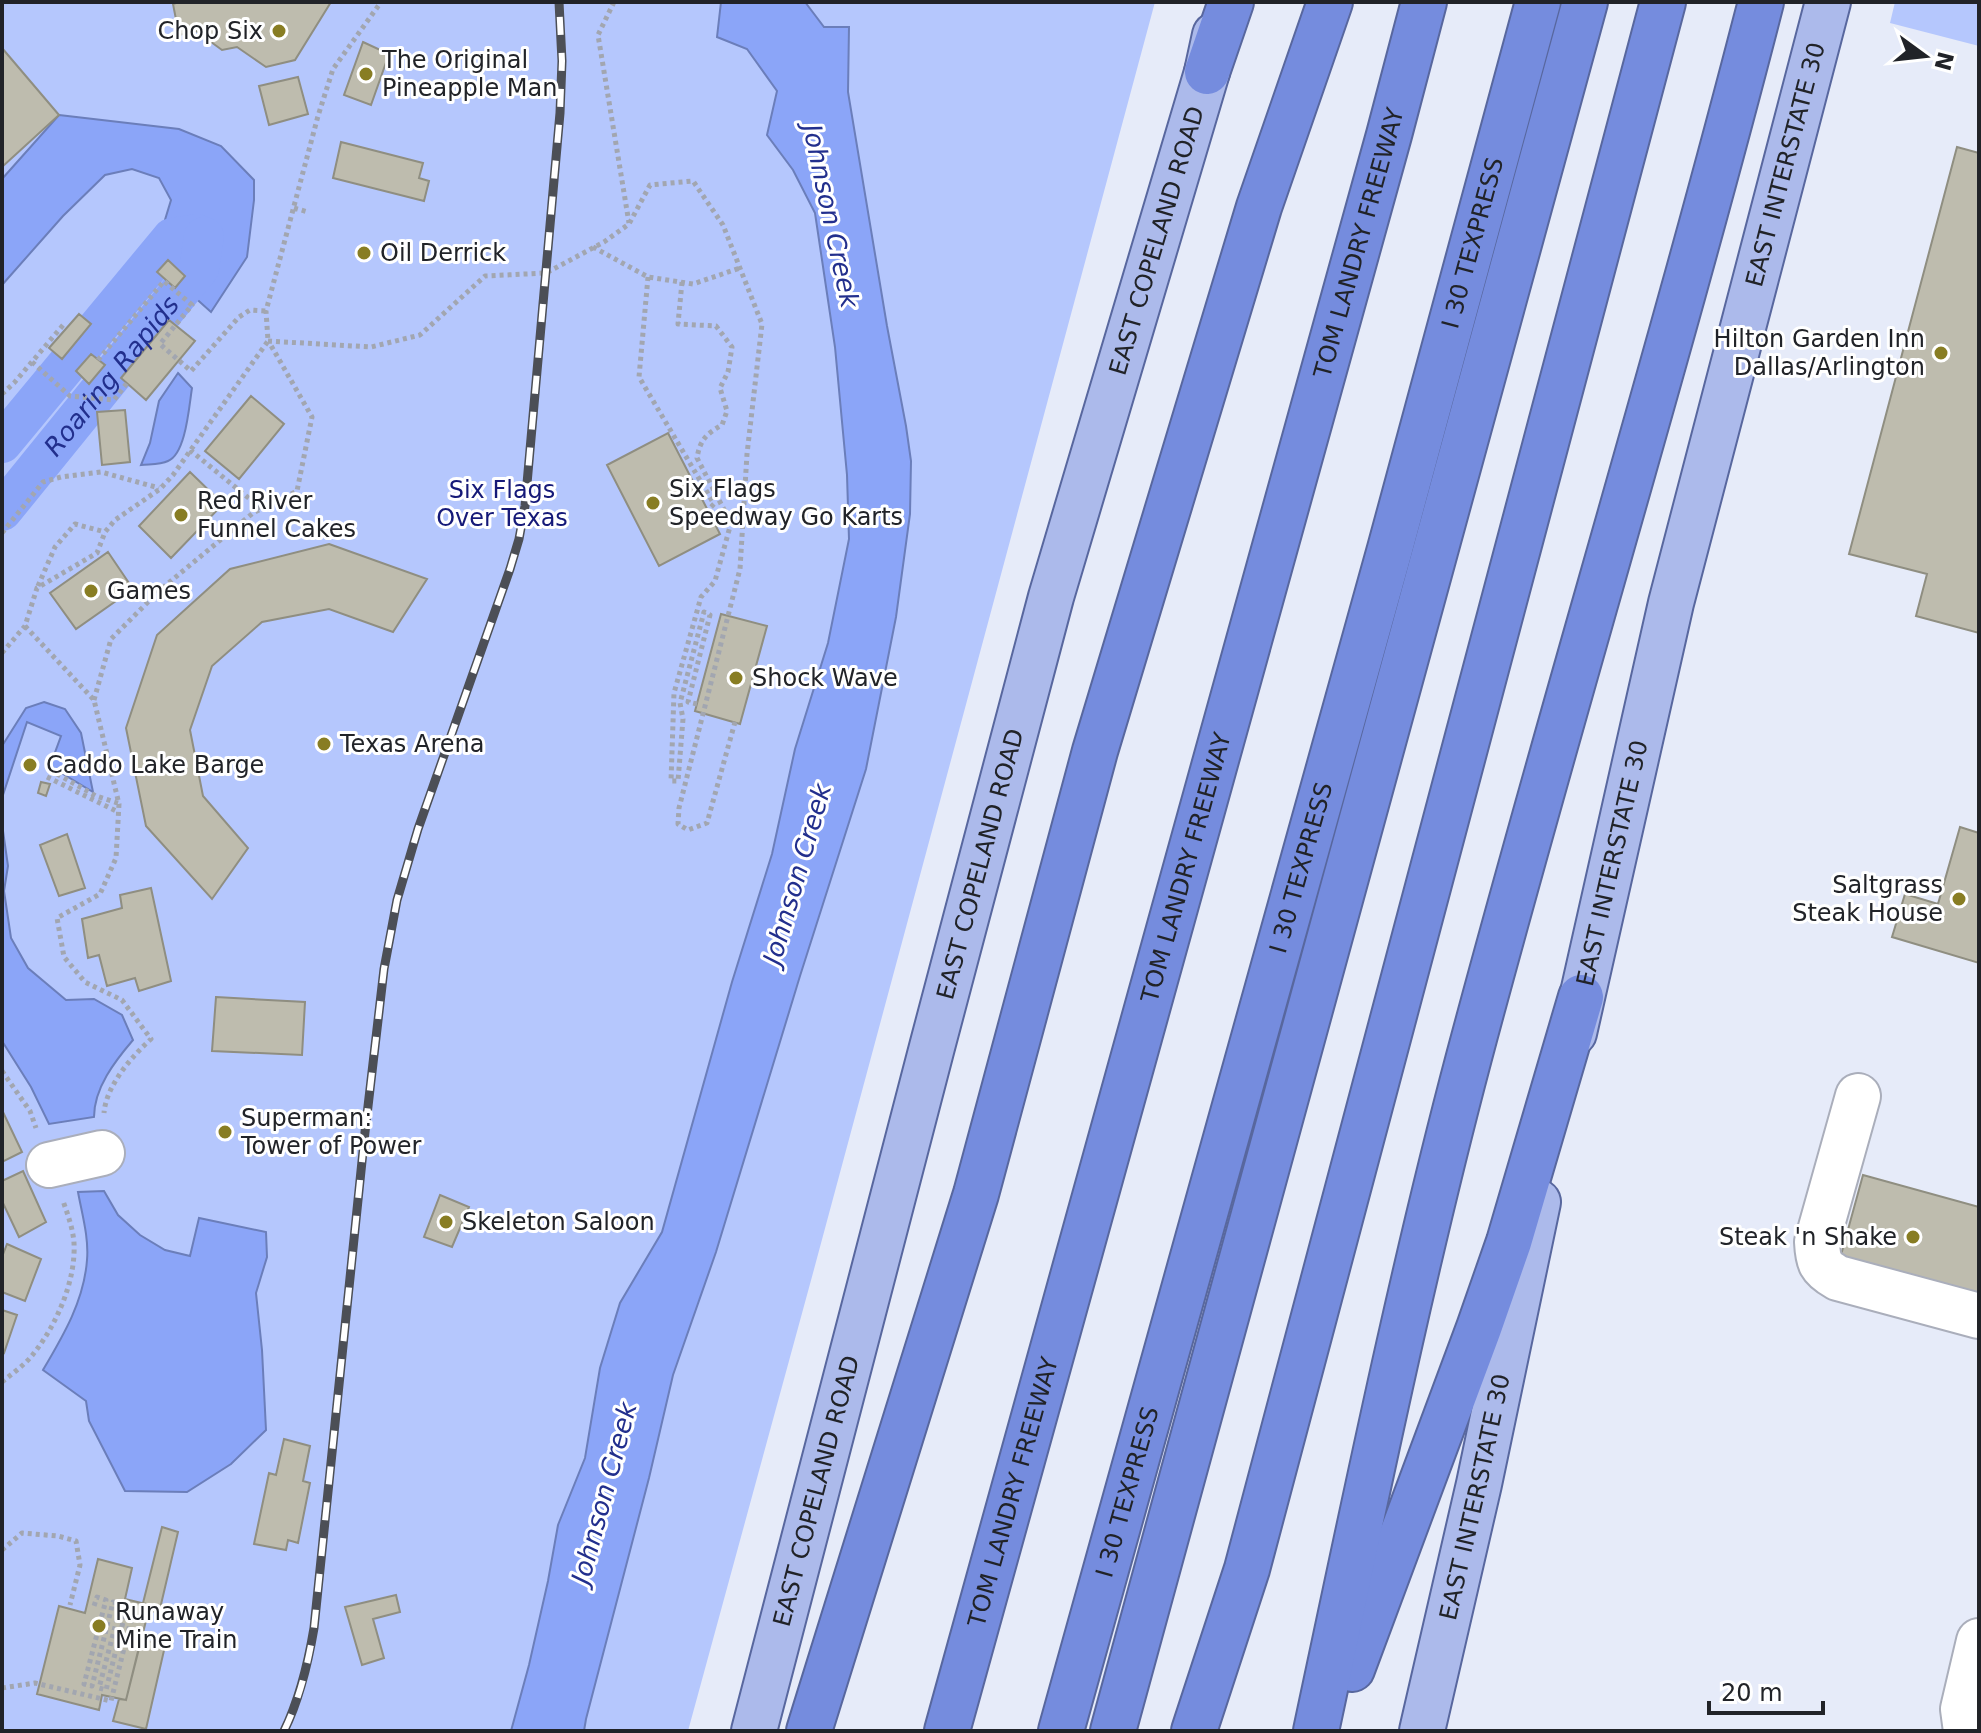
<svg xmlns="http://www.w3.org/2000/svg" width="1981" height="1733" viewBox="0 0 1981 1733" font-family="'DejaVu Sans',sans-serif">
	<rect width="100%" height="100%" fill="#e6ebf9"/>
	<path fill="#b5c7fd" d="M 2,2 L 1155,2 L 813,1273 L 688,1731 L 2,1731 Z
		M 1895,2 L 1979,2 L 1979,46 L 1890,23 Z"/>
	<path fill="#8ba5f8" stroke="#6b7eba" stroke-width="2" d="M 721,2 L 805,2 L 824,27 L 849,27 L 848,92 L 887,326 L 906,426 L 911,461 L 910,514 L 896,617 L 866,769 L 800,976 L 716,1252 L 673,1375 L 649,1478 L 586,1719 L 584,1731 L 511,1731 L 529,1665 L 548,1581 L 558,1525 L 585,1458 L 600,1368 L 620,1303 L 662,1232 L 732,982 L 772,854 L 795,749 L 828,643 L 849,539 L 847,475 L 835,347 L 815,213 L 793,170 L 767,135 L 777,91 L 747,49 L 717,37 Z
		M 59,115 L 179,129 L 221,146 L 254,180 L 254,200 L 247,257 L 211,312 L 142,250 L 164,223 L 171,200 L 159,178 L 132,169 L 105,175 L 63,216 L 2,285 L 2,179 Z
		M 178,373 L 192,388 C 189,406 186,454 168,461 C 160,465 150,464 141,465 L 150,443 L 159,401 Z
		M 44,702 L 65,709 L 81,733 L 93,792 L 50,766 L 61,736 L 27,722 L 2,798 L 3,831 L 8,866 L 4,891 L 11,938 L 28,968 L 66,1000 L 94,999 L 122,1015 L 133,1040 C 115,1061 94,1088 94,1117 L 49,1124 L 31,1087 L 2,1041 L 2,746 L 26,708 Z
		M 104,1191 L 118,1215 L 140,1235 L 165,1250 L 190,1256 L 199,1218 L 266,1232 L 267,1257 L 256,1293 L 262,1350 L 266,1430 L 231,1464 L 187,1492 L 125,1491 L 89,1421 L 86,1401 L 43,1370 C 63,1336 84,1301 87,1260 C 89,1238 82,1214 78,1192 Z"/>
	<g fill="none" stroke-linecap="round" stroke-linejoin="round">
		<g stroke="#8ba5f8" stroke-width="40">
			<path d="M 2,443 L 172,238 L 197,234"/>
			<path id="s1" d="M 2,511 L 199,268 L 204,237"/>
		</g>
	</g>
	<path fill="#bebcae" stroke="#8f8e81" stroke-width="2" d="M 179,2 L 331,2 L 295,60 L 266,67 L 237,47 L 222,50 L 196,31 L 179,35 L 173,4 Z
		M 363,42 L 389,54 L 371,105 L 344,95 Z
		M 2,48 L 59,115 L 2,167 Z
		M 298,77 L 308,114 L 269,125 L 259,86 Z
		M 341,142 L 423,163 L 419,178 L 429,181 L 424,201 L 333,178 Z
		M 1957,147 L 1979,153 L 1979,633 L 1916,616 L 1927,574 L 1849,554 Z
		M 168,260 L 185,276 L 175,288 L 157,272 Z
		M 79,314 L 91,324 L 62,359 L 49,348 Z
		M 169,320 L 195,341 L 146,400 L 121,378 Z
		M 91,354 L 105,365 L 89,384 L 76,371 Z
		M 251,396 L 284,424 L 239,479 L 205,451 Z
		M 125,410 L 130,462 L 102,465 L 97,412 Z
		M 668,433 L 720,534 L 659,566 L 607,465 Z
		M 190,472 L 223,504 L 171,558 L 139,526 Z
		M 329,544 L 427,579 L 393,632 L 329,609 L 262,622 L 212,666 L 190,730 L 203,796 L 248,848 L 212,899 L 146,826 L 126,728 L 157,635 L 230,569 Z
		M 108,552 L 133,589 L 76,629 L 50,593 Z
		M 721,614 L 767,626 L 740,724 L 695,711 Z
		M 41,782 L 50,784 L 46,796 L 38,793 Z
		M 1960,827 L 1979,833 L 1979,963 L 1892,937 L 1905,894 L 1938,904 Z
		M 67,834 L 85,888 L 59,896 L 40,845 Z
		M 151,888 L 171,981 L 139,991 L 135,978 L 107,986 L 99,955 L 88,958 L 82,919 L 122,908 L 120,895 Z
		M 216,997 L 305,1002 L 302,1055 L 212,1051 Z
		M 2,1110 L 22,1152 L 2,1162 Z
		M 23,1171 L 46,1222 L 19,1237 L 2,1201 L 2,1181 Z
		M 1863,1175 L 1979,1207 L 1979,1306 L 1838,1266 Z
		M 440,1195 L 469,1207 L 452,1247 L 424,1237 Z
		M 7,1244 L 41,1259 L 25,1301 L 2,1292 L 2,1257 Z
		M 2,1310 L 17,1315 L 4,1353 L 2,1352 Z
		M 284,1439 L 310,1446 L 303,1481 L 310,1483 L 298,1543 L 288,1540 L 286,1550 L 254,1544 L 269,1473 L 276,1475 Z
		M 162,1527 L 178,1532 L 159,1613 L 148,1610 L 150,1605 L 143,1603 Z
		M 98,1559 L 132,1568 L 125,1599 L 150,1605 L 126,1700 L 102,1695 L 99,1710 L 37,1694 L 59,1606 L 85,1613 Z
		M 396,1595 L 400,1612 L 373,1619 L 384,1658 L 362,1665 L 345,1607 Z
		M 141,1639 L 165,1646 L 146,1729 L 113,1721 L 119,1699 L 126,1700 Z"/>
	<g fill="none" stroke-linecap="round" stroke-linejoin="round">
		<defs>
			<path id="minor" d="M 1858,1096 L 1817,1242 C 1818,1262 1820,1268 1838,1278 L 1979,1316
				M 49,1165 L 102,1153
				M 1966,1731 L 1963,1709 L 1979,1641"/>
			<g id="major">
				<path id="s2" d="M 1574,1033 L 1671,603 L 1828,2"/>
				<path id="s3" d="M 754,1731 L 932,1047 L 1051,597 L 1207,72 L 1215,35"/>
				<path id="s4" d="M 1422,1731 L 1479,1484 L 1538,1202"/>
			</g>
			<g id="highway">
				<path d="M 1207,72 L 1231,2"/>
				<path d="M 1352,1669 L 1479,1328 L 1509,1242 L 1581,997"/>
				<path d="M 809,1731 L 976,1194 L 1095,751 L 1259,207 L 1330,2"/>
				<path id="s5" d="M 947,1731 L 1389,135 L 1424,2"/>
				<path id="s6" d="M 1061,1731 L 1390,549 L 1538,2"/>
				<path d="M 1113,1731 L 1585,2"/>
				<path d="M 1194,1731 L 1247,1569 L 1663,2"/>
				<path d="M 1316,1731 C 1364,1506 1410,1280 1469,1057 C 1563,704 1670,356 1761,2"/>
			</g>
		</defs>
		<use href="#minor" stroke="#aaaebb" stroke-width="48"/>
		<use href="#major" stroke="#58679e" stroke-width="48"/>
		<use href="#highway" stroke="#58679e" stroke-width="48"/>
		<path stroke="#a2a6b0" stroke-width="5" stroke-dasharray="4 4" stroke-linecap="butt" d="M 614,2 L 598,35 L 629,223
			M 294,208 L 308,212
			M 593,247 L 648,277 L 693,284 L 740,268
			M 648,277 L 639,377 L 714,504 L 708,510
			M 682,282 L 678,324 L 716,326 L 732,347 L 728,372 L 720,388 L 727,411 L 722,425 C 706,434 700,440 697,458 L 731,523 L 715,581 L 701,597 L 674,693 L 671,781 L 678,781 L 683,719 L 680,703 L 704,612 L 710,615 L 688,702 L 697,704
			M 268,341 L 371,347 L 420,335 L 485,276 L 546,273 L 604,242 L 629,224 L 650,185 L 693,181 L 723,225 L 762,324 L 747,454 L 740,569 L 679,808 L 678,824 L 688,830 L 707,823 L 735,722
			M 98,360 L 164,281 L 192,305 L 160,344 L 191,371 L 239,317 L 250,310 L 266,311
			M 32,362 L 70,396 L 114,400 L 127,383
			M 2,394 L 14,383 L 64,324
			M 190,450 L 262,509
			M 2,533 L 43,482 L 61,477 L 101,472 L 159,488
			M 38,586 L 55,547 L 75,524 L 105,532
			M 25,626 L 94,700 L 119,804 L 116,858 L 100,894 L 57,918 L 64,957 L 85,982 L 122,1000 L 151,1039 C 132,1056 106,1086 104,1113
			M 2,653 L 25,626 L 37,588 L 97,553 L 105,532 L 115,520 L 160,489 L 173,475 L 268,341 L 266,311 L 318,116 L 333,69 L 381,2
			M 94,700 L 111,639 L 160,590 L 253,513 L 297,491 L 312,417 L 269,342
			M 50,770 L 96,796 L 118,803
			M 47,777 L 118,812
			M 2,1071 L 30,1111 L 36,1128
			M 2,1382 C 13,1373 26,1364 34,1353 C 57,1324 76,1280 74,1243 C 73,1229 68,1215 63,1201
			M 2,1550 L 22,1533 L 58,1536 L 76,1541 L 80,1565 L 70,1605
			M 2,1688 L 35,1683 L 111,1701 L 134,1608 L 127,1606 L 106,1690 L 99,1688 L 121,1604 L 113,1602 L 92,1686 L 84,1684 L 106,1600 L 97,1597 L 94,1606"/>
		<use href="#minor" stroke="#fff" stroke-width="44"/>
		<use href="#major" stroke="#acbaeb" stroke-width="44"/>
		<use href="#highway" stroke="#758cde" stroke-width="44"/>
		<defs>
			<path id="rail" d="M 284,1731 C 300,1698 308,1664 314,1628 L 365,1132 L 384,969 L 397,900 L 418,829 L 510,569 L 519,539 L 525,506 L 560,113 L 562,61 L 559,2"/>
		</defs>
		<use href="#rail" stroke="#4c4f56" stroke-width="9"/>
		<use href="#rail" stroke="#fff" stroke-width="6" stroke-dasharray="18" stroke-linecap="butt"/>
	</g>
	<g fill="#887d23" stroke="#fff" stroke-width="3">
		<circle cx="279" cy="31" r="8"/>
		<circle cx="366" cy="74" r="8"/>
		<circle cx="364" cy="253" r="8"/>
		<circle cx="1941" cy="353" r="8"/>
		<circle cx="653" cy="503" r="8"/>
		<circle cx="181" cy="515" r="8"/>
		<circle cx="91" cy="591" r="8"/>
		<circle cx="736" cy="678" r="8"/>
		<circle cx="324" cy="744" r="8"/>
		<circle cx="30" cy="765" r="8"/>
		<circle cx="1959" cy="899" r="8"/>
		<circle cx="225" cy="1132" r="8"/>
		<circle cx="446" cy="1222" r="8"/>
		<circle cx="1913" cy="1237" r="8"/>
		<circle cx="99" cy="1626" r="8"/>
	</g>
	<g text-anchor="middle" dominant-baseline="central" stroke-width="6" stroke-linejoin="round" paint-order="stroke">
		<g font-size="24" fill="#212328" stroke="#fff" text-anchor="start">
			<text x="263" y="31" text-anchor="end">Chop Six</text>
			<text x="382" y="60">The Original<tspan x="382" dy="28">Pineapple Man</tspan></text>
			<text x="380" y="253">Oil Derrick</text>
			<text x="1925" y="339" text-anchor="end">Hilton Garden Inn<tspan x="1925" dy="28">Dallas/Arlington</tspan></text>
			<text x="669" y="489">Six Flags<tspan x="669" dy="28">Speedway Go Karts</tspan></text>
			<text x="197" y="501">Red River<tspan x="197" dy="28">Funnel Cakes</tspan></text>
			<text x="107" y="591">Games</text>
			<text x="752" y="678">Shock Wave</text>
			<text x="340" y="744">Texas Arena</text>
			<text x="46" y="765">Caddo Lake Barge</text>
			<text x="1943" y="885" text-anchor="end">Saltgrass<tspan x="1943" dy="28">Steak House</tspan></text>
			<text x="241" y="1118">Superman:<tspan x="241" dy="28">Tower of Power</tspan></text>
			<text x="462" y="1222">Skeleton Saloon</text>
			<text x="1897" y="1237" text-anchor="end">Steak 'n Shake</text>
			<text x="115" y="1612">Runaway<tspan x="115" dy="28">Mine Train</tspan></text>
		</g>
		<g font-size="24" fill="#212328" stroke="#fff">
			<text stroke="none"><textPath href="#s2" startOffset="894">EAST INTERSTATE 30</textPath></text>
			<text stroke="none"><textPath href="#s3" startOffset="1544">EAST COPELAND ROAD</textPath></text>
			<text stroke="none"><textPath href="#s5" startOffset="1544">TOM LANDRY FREEWAY</textPath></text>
			<text stroke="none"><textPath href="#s6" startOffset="1544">I 30 TEXPRESS</textPath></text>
			<text stroke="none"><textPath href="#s2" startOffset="174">EAST INTERSTATE 30</textPath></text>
			<text stroke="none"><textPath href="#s3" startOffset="896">EAST COPELAND ROAD</textPath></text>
			<text stroke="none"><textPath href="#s5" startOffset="896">TOM LANDRY FREEWAY</textPath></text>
			<text stroke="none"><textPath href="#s6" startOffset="896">I 30 TEXPRESS</textPath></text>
			<text stroke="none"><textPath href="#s3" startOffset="248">EAST COPELAND ROAD</textPath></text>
			<text stroke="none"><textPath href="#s5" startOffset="248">TOM LANDRY FREEWAY</textPath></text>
			<text stroke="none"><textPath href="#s6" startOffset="248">I 30 TEXPRESS</textPath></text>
			<text stroke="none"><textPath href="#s4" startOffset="240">EAST INTERSTATE 30</textPath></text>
		</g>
		<g font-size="24" fill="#151978" stroke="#fff">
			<text x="502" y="490">Six Flags<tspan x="502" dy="28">Over Texas</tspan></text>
		</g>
		<g font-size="26" font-style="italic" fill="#222f8d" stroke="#fff">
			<text transform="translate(831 216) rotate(78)">Johnson Creek</text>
			<text stroke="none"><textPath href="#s1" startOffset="174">Roaring Rapids</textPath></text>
			<text transform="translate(797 874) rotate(-74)">Johnson Creek</text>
			<text transform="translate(604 1493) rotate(-75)">Johnson Creek</text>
		</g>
	</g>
	<rect width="1981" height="1733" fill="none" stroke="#212328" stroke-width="8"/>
	<g transform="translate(1925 56) rotate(105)" stroke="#ffffff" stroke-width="6" paint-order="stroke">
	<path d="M0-6L14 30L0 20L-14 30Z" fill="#212328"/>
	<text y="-12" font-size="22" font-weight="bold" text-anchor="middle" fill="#212328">N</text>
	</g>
	<path d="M1709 1701v12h114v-12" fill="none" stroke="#212328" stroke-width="4"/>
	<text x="1721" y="1701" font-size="24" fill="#212328" stroke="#ffffff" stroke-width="6" paint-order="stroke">20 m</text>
</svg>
